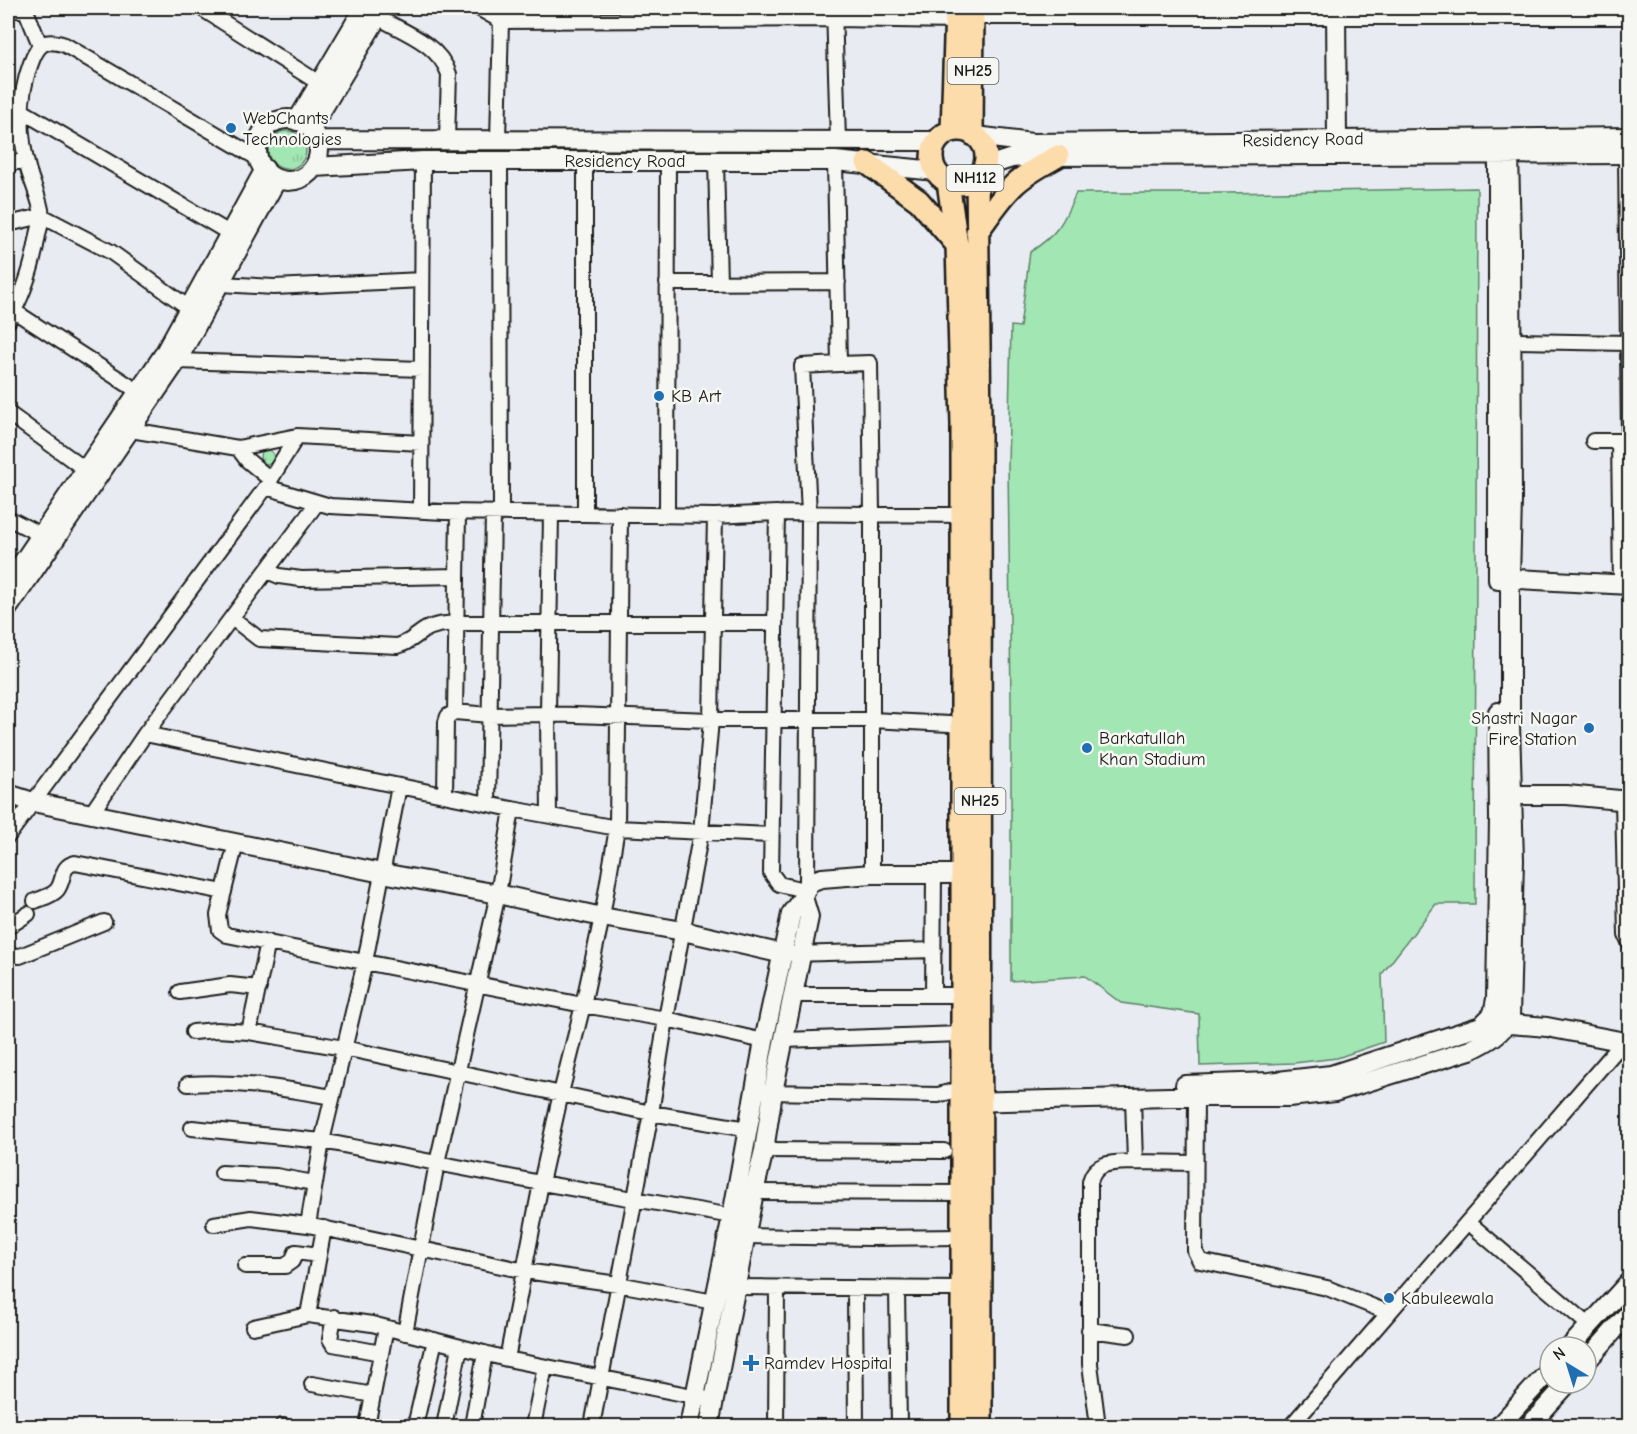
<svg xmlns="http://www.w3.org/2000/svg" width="1637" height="1434" viewBox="0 0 1637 1434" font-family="'Comic Neue',sans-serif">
	<defs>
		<pattern id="grass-tufts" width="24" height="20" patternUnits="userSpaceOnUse" patternTransform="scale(1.5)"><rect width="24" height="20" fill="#a1e6b3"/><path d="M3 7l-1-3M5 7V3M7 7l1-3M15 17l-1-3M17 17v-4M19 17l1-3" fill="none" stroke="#8ac599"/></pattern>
	</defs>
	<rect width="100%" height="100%" fill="#e8ecf2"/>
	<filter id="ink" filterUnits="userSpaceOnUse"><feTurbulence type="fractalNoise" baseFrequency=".0167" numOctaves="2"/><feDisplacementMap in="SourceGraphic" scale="12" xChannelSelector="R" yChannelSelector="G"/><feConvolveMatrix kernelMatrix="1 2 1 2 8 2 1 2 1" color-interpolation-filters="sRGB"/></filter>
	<g filter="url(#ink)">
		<path fill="url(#grass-tufts)" stroke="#5e8168" stroke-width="1.5" d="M268 150a19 19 0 1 1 38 0a19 19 0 1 1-38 0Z
			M260 457a7 7 0 1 1 14 0a7 7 0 1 1-14 0Z"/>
		<path fill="#a1e6b3" stroke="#5e8168" stroke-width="1.5" d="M 1477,188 L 1475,904 L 1436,904 L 1382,974 L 1384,1042 L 1337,1058 L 1294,1063 L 1200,1066 L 1199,1014 L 1121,1003 L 1085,976 L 1011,981 L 1011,701 L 1008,466 L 1011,326 L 1020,327 L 1030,252 C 1058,234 1063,223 1076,193 L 1226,193 Z"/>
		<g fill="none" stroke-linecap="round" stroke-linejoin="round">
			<defs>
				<path id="street" d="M 25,8 L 40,45
					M 201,8 L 319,83
					M 478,8 L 501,21 L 835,19 L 956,21
					M 834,8 L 838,141
					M 8,10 L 26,10
					M 377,17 C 404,32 438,43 449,74 L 447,139
					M 973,17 L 1630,17
					M 22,111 L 231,234
					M 498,139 L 501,21 L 508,8
					M 1626,154 L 1629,441
					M 500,161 L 501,513
					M 716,161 L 719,283
					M 8,164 L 26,160
					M 8,224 L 42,216 L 111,252 L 189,308
					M 667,283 L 838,282
					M 221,284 L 274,287 L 422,280
					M 14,311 L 139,392
					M 8,321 C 24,295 33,265 38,235 C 39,229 42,222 42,216 C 41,202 33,185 29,172 C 19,136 18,97 31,63 C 38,44 44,38 65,45 L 259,159
					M 1512,341 L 1628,343
					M 177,361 L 422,369
					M 839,364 L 870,363 L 872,514 L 872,874
					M 8,413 L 86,470
					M 131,430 L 238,448 L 247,460 L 271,480
					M 1593,441 L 1627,441
					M 1619,441 L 1621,585
					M 238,448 L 297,436 L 421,443
					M 266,487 L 330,506 L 444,512 L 715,516 L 777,513 L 962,515
					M 421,511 L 423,161
					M 777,513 L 771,873 L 779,884 L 804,890
					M 585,514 L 585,161
					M 667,515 L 668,161
					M 8,518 L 41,535
					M 267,571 L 279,576 L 301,579 L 457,576
					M 232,618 L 259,639 L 397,646 C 409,643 414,637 423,631 C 434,624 446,624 458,623 L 774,623
					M 455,712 L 458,513
					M 145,734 L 317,503
					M 445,795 L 446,722 L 448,716 L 455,712 L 489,715 L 548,714 L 711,720 L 872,720 L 969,725
					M 1623,800 L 1626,935 L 1630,944
					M 488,804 L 493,513
					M 91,814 L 145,734 L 512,809 L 617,828 L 770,835
					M 549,815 L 548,714 L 551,514
					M 8,836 L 266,487 L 297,436
					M 236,843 L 218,915 L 220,930 L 227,935 L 583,1005 L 666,1019 L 764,1041
					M 807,885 L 809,514 L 802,366 L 839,364 L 835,161
					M 35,901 C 42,898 52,896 57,890 C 65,880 60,866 75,863 L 224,892
					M 8,927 L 28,914
					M 792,954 L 934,950
					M 8,955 L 20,956 L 104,922
					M 180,992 L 230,985 L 259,988
					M 793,995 L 961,995
					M 933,995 L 934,874
					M 193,1032 L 217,1030 L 249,1032 L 344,1048 L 651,1113 L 747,1129
					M 249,1032 L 268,942
					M 784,1040 L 961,1034
					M 188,1084 C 238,1081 283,1088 332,1097
					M 765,1092 L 938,1095 L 961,1089
					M 1196,1097 L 1195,1251 L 1200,1261 L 1327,1288 L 1389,1313
					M 1133,1098 L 1135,1162 L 1195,1163
					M 192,1128 L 322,1141 L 541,1183 L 732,1216
					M 764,1150 L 944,1151
					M 222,1173 L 276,1176 L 314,1183
					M 754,1192 L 962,1193
					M 1468,1222 L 1590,1326
					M 214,1224 L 251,1218 L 308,1225 L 525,1271 L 618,1284 L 714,1302
					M 308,1225 L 322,1141 L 365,962 L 399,786
					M 324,1228 L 308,1315 L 372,1324 L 507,1359 L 713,1400
					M 747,1236 L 870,1238 L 962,1237
					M 245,1266 L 285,1266 L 292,1261 L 296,1252 L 319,1255
					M 728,1287 L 962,1289
					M 855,1289 L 856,1426
					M 897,1290 L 899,1426
					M 334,1317 L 330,1339 L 333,1344 L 381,1353
					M 253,1327 L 308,1315
					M 1089,1330 L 1128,1335
					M 405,1333 L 437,1163 L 498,894 L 512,809
					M 507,1359 L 541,1183 L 561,1093 L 583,1005 L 602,917 L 617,828 L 620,514
					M 312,1384 L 373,1395
					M 282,1426 L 284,1426
					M 367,1426 L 386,1328
					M 415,1426 L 435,1340
					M 444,1426 L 460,1347
					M 472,1426 L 485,1353
					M 533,1426 L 545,1367
					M 592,1426 L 651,1113 L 666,1019 L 701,832 L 711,720 L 715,516
					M 776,1426 L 777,1289
					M 1098,1426 L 1090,1364 L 1090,1182 C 1095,1160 1116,1163 1135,1162
					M 1291,1426 L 1624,1041"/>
				<path id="secondary" d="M 1336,8 L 1337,140
					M257 150a31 31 0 1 1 62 0a31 31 0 1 1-62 0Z
					M 297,121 L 364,8
					M 311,128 L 383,8
					M 976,136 L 1032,143 L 1630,137
					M 317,140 L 938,141
					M 314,167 L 423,161 L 835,161 L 936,171
					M 984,167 L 1012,158 L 1032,156 L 1630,154
					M 1500,578 L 1630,585
					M 1498,580 L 1498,155
					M 8,584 L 164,354 L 265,169
					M 8,608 L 177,361 L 277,179
					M 8,794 L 33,802 L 382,873 L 498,894 L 602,917 L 683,931 L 783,954
					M 1503,795 L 1567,795 L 1630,801
					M 1498,1023 L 1547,1027 L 1630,1043
					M 1185,1085 L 1269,1082 L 1331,1075 L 1481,1026 L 1493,1014 L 1496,999 L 1499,818 L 1498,712
					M 967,1102 L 1169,1097 L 1289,1097 L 1335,1092 L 1470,1050 C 1485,1043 1504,1033 1510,1017 L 1514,860 L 1510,725 L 1510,578 L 1512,501 L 1511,239 L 1509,154
					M 1570,1347 L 1630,1281
					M 1586,1362 L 1630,1312
					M 689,1426 L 732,1216 L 764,1041 L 791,914 C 794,908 799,904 802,898 C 809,886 806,882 822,878 L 872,874 L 962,874
					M 709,1426 L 754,1192 L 764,1150 L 773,1092 L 809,917 L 803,897
					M 1499,1426 L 1550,1370
					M 1529,1426 L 1568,1383"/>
				<path id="primary" d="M932 157a27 27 0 1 1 54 0a27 27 0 1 1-54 0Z
					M 952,131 L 956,8
					M 972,134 L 973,8
					M 867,163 L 919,201 L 957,245
					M 977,176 L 980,427 L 981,1426
					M 948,182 L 957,245 L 962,425 L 962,1426
					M 977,232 C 989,216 1000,198 1015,184 C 1028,172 1044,164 1058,156"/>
			</defs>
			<use href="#street" stroke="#1c1c1c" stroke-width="18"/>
			<use href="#secondary" stroke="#1c1c1c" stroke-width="22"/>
			<use href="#primary" stroke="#1c1c1c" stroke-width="26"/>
			<use href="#street" stroke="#f6f6f2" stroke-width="14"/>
			<use href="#secondary" stroke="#f6f6f2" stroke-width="18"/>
			<use href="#primary" stroke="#fddcac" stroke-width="21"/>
		</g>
	</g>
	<g fill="#1f6fb2" stroke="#f6f6f2" stroke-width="2">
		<circle cx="231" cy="128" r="6"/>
		<circle cx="659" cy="396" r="6"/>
		<circle cx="1589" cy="728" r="6"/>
		<circle cx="1087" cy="748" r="6"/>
		<circle cx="1389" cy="1298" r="6"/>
		<path d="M748 1354h6v6h6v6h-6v6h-6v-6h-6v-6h6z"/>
	</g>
	<g text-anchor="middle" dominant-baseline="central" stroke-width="5" stroke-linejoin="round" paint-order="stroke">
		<g fill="#f6f6f2" stroke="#5d5d5c" stroke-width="1.5">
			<rect x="947.5" y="58" width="51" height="26" rx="4.5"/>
			<rect x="946.5" y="165" width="57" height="26" rx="4.5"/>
			<rect x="954.5" y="788" width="51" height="26" rx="4.5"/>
		</g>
		<g font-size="16" font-weight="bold" fill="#1c1c1c">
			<text x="973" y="71">NH25</text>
			<text x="975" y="178">NH112</text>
			<text x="980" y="801">NH25</text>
		</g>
		<g font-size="18" fill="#1c1c1c" stroke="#f6f6f2" text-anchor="start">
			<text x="243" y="118">WebChants<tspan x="243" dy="21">Technologies</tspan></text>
			<text x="671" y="396">KB Art</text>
			<text x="1577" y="718" text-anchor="end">Shastri Nagar<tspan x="1577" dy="21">Fire Station</tspan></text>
			<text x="1099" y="738">Barkatullah<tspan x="1099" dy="21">Khan Stadium</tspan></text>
			<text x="1401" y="1298">Kabuleewala</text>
			<text x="764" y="1363">Ramdev Hospital</text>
		</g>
		<g font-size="18" fill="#1c1c1c" stroke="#f6f6f2">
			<text transform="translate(1303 140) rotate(-1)">Residency Road</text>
			<text x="625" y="161">Residency Road</text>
		</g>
	</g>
	<rect width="1637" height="1434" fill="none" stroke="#f6f6f2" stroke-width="30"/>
	<rect x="15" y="15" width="1607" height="1404" fill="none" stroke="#1c1c1c" stroke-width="2" filter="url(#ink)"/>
	<g transform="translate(1568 1365) rotate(322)"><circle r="28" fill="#f6f6f2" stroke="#9f9f9c" stroke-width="1.5"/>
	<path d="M0-4.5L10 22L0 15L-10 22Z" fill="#1f6fb2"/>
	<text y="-9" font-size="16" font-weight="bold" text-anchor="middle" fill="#1c1c1c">N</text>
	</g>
</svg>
